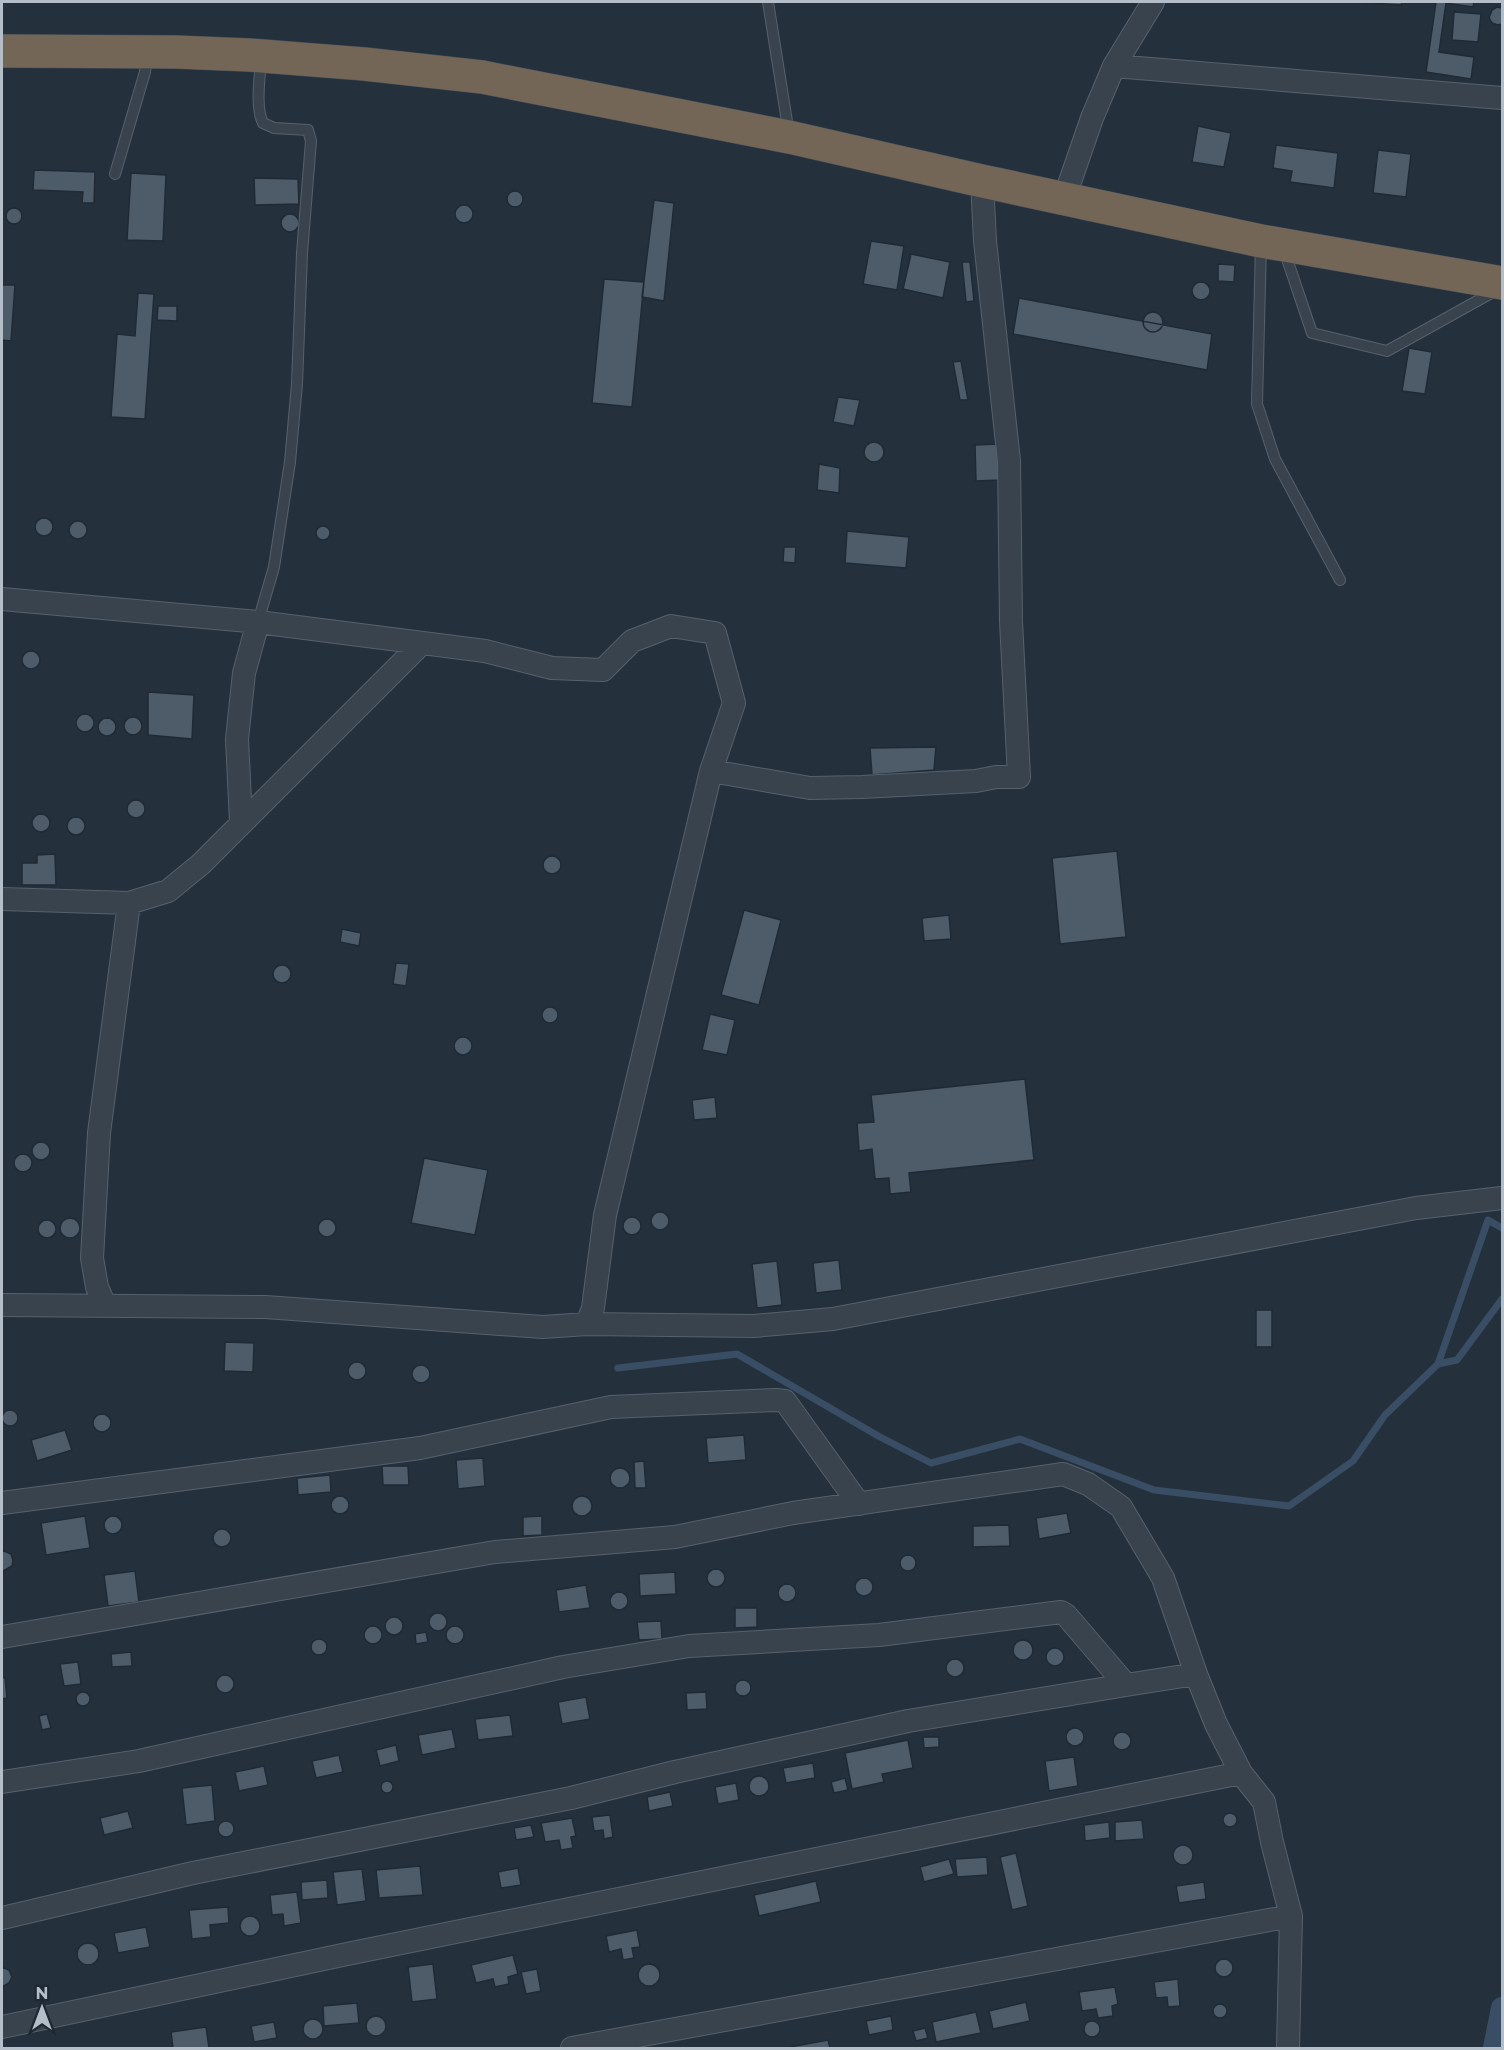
<svg xmlns="http://www.w3.org/2000/svg" width="1504" height="2050" viewBox="0 0 1504 2050" font-family="Montserrat,sans-serif">
	<rect width="100%" height="100%" fill="#24313d"/>
	<g fill="none" stroke-linecap="round" stroke-linejoin="round">
		<path stroke="#394e64" stroke-width="7" d="M 1438,1364 L 1457,1360 L 1502,1299
			M 618,1368 L 737,1354 L 880,1437 L 931,1463 L 1020,1439 L 1154,1490 L 1289,1506 L 1353,1461 L 1385,1415 L 1438,1364 L 1488,1220 L 1502,1228"/>
		<path stroke="#394e64" stroke-width="22" d="M 1494,2048 L 1502,2008"/>
	</g>
	<path fill="#4e5b69" stroke="#1f2a35" stroke-width="1.5" d="M 1358,2 L 1402,2 L 1401,5 Z
		M 1436,2 L 1474,2 L 1473,7 L 1446,3 L 1439,52 L 1474,57 L 1471,79 L 1426,72 Z
		M 1497,7 L 1502,8 L 1502,24 L 1498,25 L 1492,23 L 1489,18 L 1492,10 Z
		M 1454,12 L 1481,14 L 1478,42 L 1452,40 Z
		M 1198,126 L 1231,133 L 1224,167 L 1192,162 Z
		M 1276,145 L 1338,153 L 1334,188 L 1290,182 L 1292,171 L 1273,168 Z
		M 1378,150 L 1411,154 L 1406,197 L 1373,193 Z
		M 34,170 L 95,172 L 94,203 L 82,203 L 83,192 L 33,190 Z
		M 131,173 L 166,175 L 163,241 L 127,240 Z
		M 254,178 L 298,179 L 299,204 L 255,205 Z
		M507 199a8 8 0 1 1 16 0a8 8 0 1 1-16 0Z
		M 654,200 L 674,203 L 664,301 L 642,297 Z
		M455 214a9 9 0 1 1 18 0a9 9 0 1 1-18 0Z
		M6 216a8 8 0 1 1 16 0a8 8 0 1 1-16 0Z
		M281 223a9 9 0 1 1 18 0a9 9 0 1 1-18 0Z
		M 871,241 L 904,246 L 897,290 L 863,284 Z
		M 911,254 L 950,262 L 943,298 L 903,289 Z
		M 962,262 L 970,262 L 974,301 L 966,302 Z
		M 1218,264 L 1235,265 L 1234,282 L 1218,281 Z
		M 604,279 L 644,282 L 632,407 L 592,403 Z
		M1192 291a9 9 0 1 1 18 0a9 9 0 1 1-18 0Z
		M 2,285 L 15,285 L 11,341 L 2,340 Z
		M 138,293 L 154,294 L 145,419 L 111,417 L 117,334 L 135,336 Z
		M 1019,298 L 1212,334 L 1207,370 L 1013,334 Z
		M 158,306 L 177,306 L 177,321 L 157,320 Z
		M1143 322a10 10 0 1 1 20 0a10 10 0 1 1-20 0Z
		M 1409,348 L 1432,352 L 1425,394 L 1402,391 Z
		M 961,361 L 968,400 L 960,400 L 953,362 Z
		M 838,397 L 860,400 L 854,426 L 833,422 Z
		M864 452a10 10 0 1 1 20 0a10 10 0 1 1-20 0Z
		M 998,444 L 999,480 L 976,481 L 975,445 Z
		M 819,464 L 840,468 L 839,493 L 817,490 Z
		M35 527a9 9 0 1 1 18 0a9 9 0 1 1-18 0Z
		M69 530a9 9 0 1 1 18 0a9 9 0 1 1-18 0Z
		M316 533a7 7 0 1 1 14 0a7 7 0 1 1-14 0Z
		M 847,531 L 909,537 L 906,568 L 845,563 Z
		M 784,547 L 796,547 L 795,563 L 783,562 Z
		M22 660a9 9 0 1 1 18 0a9 9 0 1 1-18 0Z
		M 148,692 L 194,695 L 192,739 L 148,735 Z
		M76 723a9 9 0 1 1 18 0a9 9 0 1 1-18 0Z
		M124 726a9 9 0 1 1 18 0a9 9 0 1 1-18 0Z
		M98 727a9 9 0 1 1 18 0a9 9 0 1 1-18 0Z
		M 936,747 L 934,770 L 872,775 L 870,748 Z
		M127 809a9 9 0 1 1 18 0a9 9 0 1 1-18 0Z
		M32 823a9 9 0 1 1 18 0a9 9 0 1 1-18 0Z
		M67 826a9 9 0 1 1 18 0a9 9 0 1 1-18 0Z
		M 1117,851 L 1126,937 L 1060,944 L 1052,858 Z
		M 55,854 L 56,885 L 22,885 L 22,863 L 37,863 L 37,855 Z
		M543 865a9 9 0 1 1 18 0a9 9 0 1 1-18 0Z
		M 744,910 L 781,920 L 759,1005 L 721,995 Z
		M 949,915 L 951,939 L 924,941 L 922,918 Z
		M 342,929 L 361,933 L 359,946 L 340,942 Z
		M 396,963 L 409,964 L 406,986 L 393,984 Z
		M273 974a9 9 0 1 1 18 0a9 9 0 1 1-18 0Z
		M542 1015a8 8 0 1 1 16 0a8 8 0 1 1-16 0Z
		M 710,1014 L 735,1020 L 727,1055 L 702,1050 Z
		M454 1046a9 9 0 1 1 18 0a9 9 0 1 1-18 0Z
		M 1025,1079 L 1034,1160 L 909,1173 L 911,1192 L 890,1194 L 889,1178 L 875,1179 L 872,1149 L 859,1151 L 857,1123 L 874,1122 L 871,1095 Z
		M 715,1097 L 717,1118 L 694,1120 L 692,1100 Z
		M32 1151a9 9 0 1 1 18 0a9 9 0 1 1-18 0Z
		M14 1163a9 9 0 1 1 18 0a9 9 0 1 1-18 0Z
		M 424,1158 L 488,1170 L 475,1235 L 411,1223 Z
		M651 1221a9 9 0 1 1 18 0a9 9 0 1 1-18 0Z
		M623 1226a9 9 0 1 1 18 0a9 9 0 1 1-18 0Z
		M60 1228a10 10 0 1 1 20 0a10 10 0 1 1-20 0Z
		M318 1228a9 9 0 1 1 18 0a9 9 0 1 1-18 0Z
		M38 1229a9 9 0 1 1 18 0a9 9 0 1 1-18 0Z
		M 839,1260 L 842,1290 L 816,1293 L 813,1263 Z
		M 777,1261 L 782,1305 L 757,1308 L 752,1264 Z
		M 1256,1310 L 1272,1310 L 1272,1347 L 1256,1347 Z
		M 225,1342 L 254,1343 L 253,1372 L 224,1371 Z
		M348 1371a9 9 0 1 1 18 0a9 9 0 1 1-18 0Z
		M412 1374a9 9 0 1 1 18 0a9 9 0 1 1-18 0Z
		M2 1418a8 8 0 1 1 16 0a8 8 0 1 1-16 0Z
		M93 1423a9 9 0 1 1 18 0a9 9 0 1 1-18 0Z
		M 65,1430 L 72,1450 L 37,1461 L 31,1440 Z
		M 744,1435 L 746,1460 L 708,1463 L 706,1438 Z
		M 483,1458 L 485,1486 L 458,1489 L 456,1460 Z
		M 644,1461 L 646,1488 L 635,1488 L 634,1462 Z
		M 382,1466 L 408,1466 L 409,1485 L 383,1485 Z
		M610 1478a10 10 0 1 1 20 0a10 10 0 1 1-20 0Z
		M 330,1475 L 331,1492 L 298,1495 L 297,1478 Z
		M331 1505a9 9 0 1 1 18 0a9 9 0 1 1-18 0Z
		M572 1506a10 10 0 1 1 20 0a10 10 0 1 1-20 0Z
		M 1067,1513 L 1071,1533 L 1039,1539 L 1036,1518 Z
		M104 1525a9 9 0 1 1 18 0a9 9 0 1 1-18 0Z
		M 85,1516 L 90,1548 L 46,1555 L 41,1523 Z
		M 542,1516 L 542,1535 L 523,1536 L 523,1517 Z
		M 1009,1525 L 1010,1546 L 973,1547 L 973,1526 Z
		M213 1538a9 9 0 1 1 18 0a9 9 0 1 1-18 0Z
		M 2,1550 L 11,1554 L 13,1560 L 12,1566 L 3,1571 L 2,1571 Z
		M900 1563a8 8 0 1 1 16 0a8 8 0 1 1-16 0Z
		M707 1578a9 9 0 1 1 18 0a9 9 0 1 1-18 0Z
		M 135,1571 L 139,1602 L 108,1606 L 104,1575 Z
		M 675,1572 L 676,1594 L 640,1596 L 639,1574 Z
		M855 1587a9 9 0 1 1 18 0a9 9 0 1 1-18 0Z
		M778 1593a9 9 0 1 1 18 0a9 9 0 1 1-18 0Z
		M 586,1585 L 590,1608 L 559,1612 L 556,1590 Z
		M610 1601a9 9 0 1 1 18 0a9 9 0 1 1-18 0Z
		M 735,1608 L 757,1608 L 757,1627 L 735,1628 Z
		M429 1622a9 9 0 1 1 18 0a9 9 0 1 1-18 0Z
		M385 1626a9 9 0 1 1 18 0a9 9 0 1 1-18 0Z
		M 661,1621 L 662,1639 L 639,1640 L 637,1622 Z
		M446 1635a9 9 0 1 1 18 0a9 9 0 1 1-18 0Z
		M364 1635a9 9 0 1 1 18 0a9 9 0 1 1-18 0Z
		M 426,1632 L 428,1642 L 416,1644 L 415,1634 Z
		M311 1647a8 8 0 1 1 16 0a8 8 0 1 1-16 0Z
		M1013 1650a10 10 0 1 1 20 0a10 10 0 1 1-20 0Z
		M1046 1657a9 9 0 1 1 18 0a9 9 0 1 1-18 0Z
		M 131,1652 L 132,1666 L 112,1667 L 111,1654 Z
		M946 1668a9 9 0 1 1 18 0a9 9 0 1 1-18 0Z
		M 78,1662 L 81,1684 L 64,1686 L 60,1664 Z
		M216 1684a9 9 0 1 1 18 0a9 9 0 1 1-18 0Z
		M 5,1677 L 7,1698 L 2,1699 L 2,1678 Z
		M735 1688a8 8 0 1 1 16 0a8 8 0 1 1-16 0Z
		M76 1699a7 7 0 1 1 14 0a7 7 0 1 1-14 0Z
		M 706,1692 L 707,1709 L 687,1710 L 686,1693 Z
		M 586,1697 L 590,1719 L 562,1724 L 558,1702 Z
		M 47,1714 L 51,1728 L 42,1730 L 39,1716 Z
		M 510,1715 L 513,1736 L 478,1740 L 475,1719 Z
		M1066 1737a9 9 0 1 1 18 0a9 9 0 1 1-18 0Z
		M 452,1729 L 456,1748 L 422,1755 L 418,1735 Z
		M1113 1741a9 9 0 1 1 18 0a9 9 0 1 1-18 0Z
		M 923,1737 L 939,1737 L 939,1747 L 924,1748 Z
		M 908,1740 L 913,1768 L 882,1774 L 884,1782 L 852,1789 L 845,1753 Z
		M 396,1745 L 399,1761 L 380,1766 L 376,1750 Z
		M 339,1755 L 343,1772 L 316,1778 L 312,1761 Z
		M 1074,1757 L 1078,1786 L 1049,1791 L 1045,1761 Z
		M 813,1763 L 815,1778 L 786,1783 L 783,1768 Z
		M 264,1766 L 268,1785 L 239,1791 L 235,1772 Z
		M749 1786a10 10 0 1 1 20 0a10 10 0 1 1-20 0Z
		M 845,1778 L 848,1790 L 834,1793 L 831,1782 Z
		M381 1787a6 6 0 1 1 12 0a6 6 0 1 1-12 0Z
		M 736,1783 L 739,1800 L 718,1804 L 715,1787 Z
		M 212,1785 L 215,1821 L 186,1825 L 182,1788 Z
		M 670,1792 L 673,1806 L 649,1811 L 647,1797 Z
		M 128,1811 L 133,1828 L 104,1835 L 100,1818 Z
		M1223 1820a7 7 0 1 1 14 0a7 7 0 1 1-14 0Z
		M 610,1815 L 613,1837 L 604,1839 L 603,1830 L 594,1831 L 592,1817 Z
		M 572,1818 L 576,1836 L 571,1837 L 573,1848 L 561,1850 L 559,1840 L 545,1842 L 541,1823 Z
		M 1142,1820 L 1144,1839 L 1115,1841 L 1115,1822 Z
		M218 1829a8 8 0 1 1 16 0a8 8 0 1 1-16 0Z
		M 1109,1822 L 1110,1838 L 1085,1841 L 1084,1825 Z
		M 531,1825 L 534,1837 L 516,1840 L 514,1828 Z
		M1173 1855a10 10 0 1 1 20 0a10 10 0 1 1-20 0Z
		M 1016,1853 L 1028,1906 L 1012,1910 L 1000,1857 Z
		M 987,1857 L 988,1875 L 957,1877 L 955,1859 Z
		M 949,1859 L 954,1874 L 924,1882 L 920,1867 Z
		M 420,1866 L 423,1895 L 379,1898 L 376,1870 Z
		M 518,1868 L 521,1885 L 501,1888 L 498,1872 Z
		M 362,1869 L 366,1901 L 337,1905 L 333,1872 Z
		M 327,1880 L 328,1898 L 302,1900 L 301,1882 Z
		M 816,1881 L 821,1902 L 759,1916 L 754,1895 Z
		M 1204,1882 L 1206,1899 L 1179,1903 L 1176,1886 Z
		M 297,1892 L 301,1923 L 284,1926 L 283,1914 L 272,1915 L 270,1895 Z
		M 228,1907 L 229,1923 L 210,1925 L 211,1937 L 192,1939 L 189,1910 Z
		M240 1926a10 10 0 1 1 20 0a10 10 0 1 1-20 0Z
		M 146,1927 L 150,1947 L 118,1953 L 114,1933 Z
		M 637,1930 L 640,1947 L 632,1948 L 634,1958 L 623,1960 L 621,1949 L 609,1952 L 606,1936 Z
		M77 1954a11 11 0 1 1 22 0a11 11 0 1 1-22 0Z
		M 513,1955 L 518,1974 L 508,1977 L 509,1984 L 495,1987 L 493,1979 L 476,1983 L 471,1965 Z
		M1215 1968a9 9 0 1 1 18 0a9 9 0 1 1-18 0Z
		M 433,1964 L 437,1999 L 412,2002 L 408,1967 Z
		M638 1975a11 11 0 1 1 22 0a11 11 0 1 1-22 0Z
		M 2,1967 L 9,1970 L 12,1977 L 9,1983 L 2,1987 Z
		M 537,1969 L 541,1991 L 526,1994 L 521,1972 Z
		M 1178,1979 L 1180,2006 L 1168,2007 L 1167,1997 L 1156,1998 L 1154,1982 Z
		M 1115,1987 L 1118,2004 L 1112,2006 L 1113,2016 L 1098,2018 L 1096,2009 L 1082,2011 L 1079,1992 Z
		M 1026,2002 L 1030,2021 L 993,2029 L 989,2011 Z
		M 357,2003 L 359,2023 L 324,2026 L 323,2006 Z
		M1213 2011a7 7 0 1 1 14 0a7 7 0 1 1-14 0Z
		M 976,2012 L 981,2033 L 936,2042 L 932,2022 Z
		M366 2026a10 10 0 1 1 20 0a10 10 0 1 1-20 0Z
		M 891,2016 L 893,2030 L 869,2035 L 866,2021 Z
		M303 2029a10 10 0 1 1 20 0a10 10 0 1 1-20 0Z
		M1084 2029a8 8 0 1 1 16 0a8 8 0 1 1-16 0Z
		M 274,2022 L 277,2038 L 254,2042 L 251,2026 Z
		M 206,2027 L 209,2048 L 173,2048 L 171,2032 Z
		M 925,2028 L 928,2038 L 916,2041 L 913,2031 Z
		M 828,2040 L 830,2048 L 790,2048 L 790,2047 Z"/>
	<g fill="none" stroke-linecap="round" stroke-linejoin="round">
		<defs>
			<path id="lane" d="M 768,2 L 789,134
				M 115,174 L 145,72 L 147,56
				M 1261,244 L 1257,404 L 1275,459 L 1340,580
				M 1284,250 L 1312,333 L 1387,351 L 1495,291
				M 258,622 L 274,567 L 290,462 L 297,384 L 302,253 L 311,141 L 308,130 L 274,128 L 263,123 C 255,107 260,77 261,59"/>
			<path id="street" d="M 1114,66 L 1502,98
				M 1064,199 L 1092,118 L 1114,66 L 1153,2
				M 2,599 L 258,622 L 485,651 L 552,668 L 603,670 L 632,641 L 671,626 L 715,633 L 734,703 L 711,771 L 605,1215 L 593,1308 L 587,1324
				M 711,771 L 810,788 L 862,787 L 976,781 L 996,777 L 1019,777 L 1011,621 L 1009,461 L 985,241 L 982,181
				M 241,822 L 237,739 L 244,673 L 258,622
				M 2,899 L 129,903 L 168,891 L 201,864 L 422,643 L 431,644
				M 2,1305 L 265,1307 L 543,1327 L 587,1324 L 754,1326 L 833,1319 L 1416,1208 L 1502,1198
				M 105,1306 L 97,1287 L 92,1258 L 99,1133 L 129,903
				M 2,1503 L 420,1448 L 611,1407 L 776,1400 L 785,1401 L 859,1504
				M 2,1637 L 495,1552 L 675,1537 L 793,1513 L 1063,1474 L 1088,1484 L 1121,1507 L 1163,1578 L 1196,1674
				M 2,1782 L 139,1761 L 563,1667 L 689,1646 L 879,1635 L 1061,1612 L 1066,1615 L 1126,1685 L 1196,1674 L 1216,1724 L 1241,1773 L 1264,1802 L 1272,1842 L 1291,1916 L 1288,2048
				M 2,1918 L 193,1873 L 571,1798 L 675,1772 L 908,1721 L 1126,1685
				M 2,2027 L 352,1953 L 1241,1773
				M 572,2048 L 1291,1916"/>
			<path id="highway" d="M 2,51 L 176,52 L 249,55 L 364,64 L 482,77 L 789,137 L 982,181 L 1261,241 L 1502,283"/>
		</defs>
		<use href="#lane" stroke="#56616c" stroke-width="12"/>
		<use href="#street" stroke="#56616c" stroke-width="24"/>
		<use href="#highway" stroke="#434e59" stroke-width="34"/>
		<use href="#lane" stroke="#38434e" stroke-width="10"/>
		<use href="#street" stroke="#38434e" stroke-width="22"/>
		<use href="#highway" stroke="#736656" stroke-width="33"/>
	</g>
	<rect width="1504" height="2050" fill="none" stroke="#b4bec9" stroke-width="6"/>
	<g transform="translate(42 2008)" stroke="#1d2833" stroke-width="4.5" paint-order="stroke">
	<path d="M0-4.5L10 22L0 15L-10 22Z" fill="#b4bec9"/>
	<text y="-9" font-size="16" font-weight="bold" text-anchor="middle" fill="#b4bec9">N</text>
	</g>
</svg>
